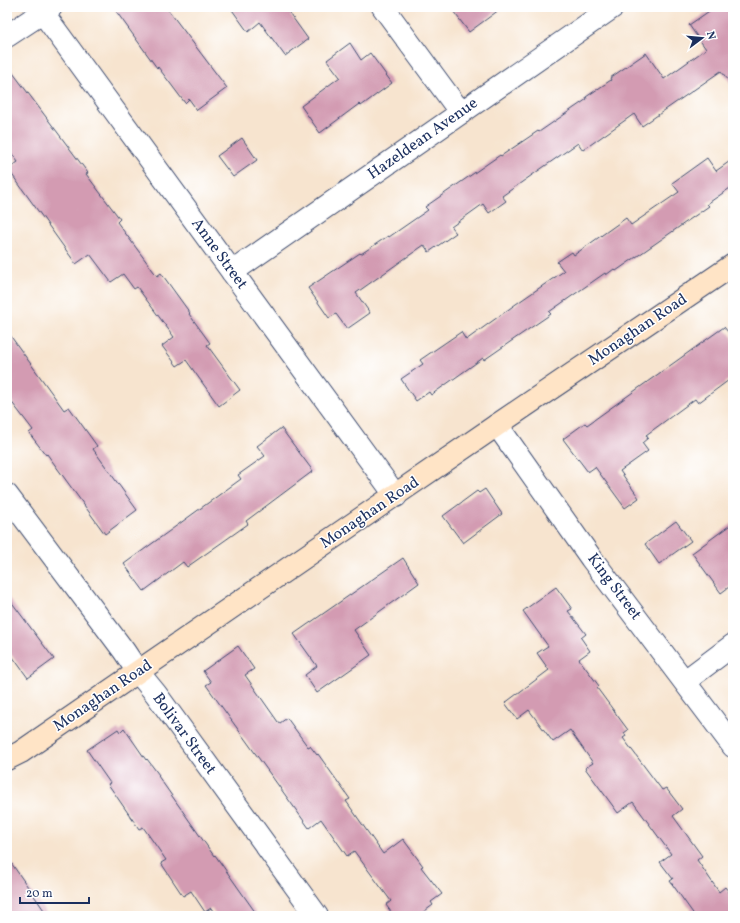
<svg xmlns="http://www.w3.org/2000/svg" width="740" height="923" viewBox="0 0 740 923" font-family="Vollkorn,serif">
	<rect width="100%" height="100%" fill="#fff"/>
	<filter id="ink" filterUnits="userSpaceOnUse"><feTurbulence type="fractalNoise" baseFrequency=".025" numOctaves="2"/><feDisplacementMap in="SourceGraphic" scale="8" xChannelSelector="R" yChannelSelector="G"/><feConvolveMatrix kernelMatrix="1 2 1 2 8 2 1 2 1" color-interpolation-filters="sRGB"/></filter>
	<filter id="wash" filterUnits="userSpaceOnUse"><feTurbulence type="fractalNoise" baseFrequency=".012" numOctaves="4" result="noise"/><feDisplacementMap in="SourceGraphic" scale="16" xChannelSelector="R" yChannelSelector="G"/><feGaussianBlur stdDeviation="0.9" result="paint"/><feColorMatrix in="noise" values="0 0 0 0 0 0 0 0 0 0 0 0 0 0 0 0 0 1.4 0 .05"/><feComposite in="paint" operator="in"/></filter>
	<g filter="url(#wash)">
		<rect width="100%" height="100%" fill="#f7e4cf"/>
		<g id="blocks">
			<path fill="#d39bb2" d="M 113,7 L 166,7 L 227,88 L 197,110 L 189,99 L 185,103 L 158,67 L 157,68 Z
				M 230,7 L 285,7 L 308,39 L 285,56 L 260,22 L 248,32 Z
				M 450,7 L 503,7 L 469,32 Z
				M 715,7 L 727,7 L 733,16 L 733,86 L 721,71 L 642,126 L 634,114 L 583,150 L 578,143 L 502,196 L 506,201 L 489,213 L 483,204 L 451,227 L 456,233 L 429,252 L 424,245 L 356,293 L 370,313 L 347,329 L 336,314 L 329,318 L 308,288 L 360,253 L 361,254 L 388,236 L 389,237 L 428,210 L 425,207 L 500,155 L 501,156 L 538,131 L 539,132 L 587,99 L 586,97 L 611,80 L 610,78 L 646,53 L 664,79 L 706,49 L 689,25 Z
				M 350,43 L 361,60 L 370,53 L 392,83 L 361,106 L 359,104 L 320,133 L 301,106 L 340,77 L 327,60 Z
				M 7,65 L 88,173 L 86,174 L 120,219 L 117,222 L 157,276 L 161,273 L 190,313 L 189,314 L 210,343 L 207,345 L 240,390 L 219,406 L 186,360 L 177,366 L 162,346 L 174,337 L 137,287 L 134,289 L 123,274 L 111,282 L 90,254 L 76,264 L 8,169 L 18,162 L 7,147 Z
				M 242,138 L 257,160 L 233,177 L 217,156 Z
				M 707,158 L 716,171 L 733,159 L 733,186 L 707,204 L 709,206 L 616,271 L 614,269 L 606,275 L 605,273 L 549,312 L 551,314 L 523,333 L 484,360 L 483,358 L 431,395 L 429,392 L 416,401 L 401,379 L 423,364 L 420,360 L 461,332 L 466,340 L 516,304 L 564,271 L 557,262 L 572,252 L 574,255 L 626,218 L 631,225 L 679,192 L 672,183 Z
				M 724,327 L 733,338 L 733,377 L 698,403 L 695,399 L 646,435 L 648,438 L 642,443 L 648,451 L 620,471 L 639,498 L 625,508 L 595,467 L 588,472 L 563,439 L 585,423 L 587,425 Z
				M 7,331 L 64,410 L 69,407 L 97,446 L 93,449 L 137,510 L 105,534 L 47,454 L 46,455 L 29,433 L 33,430 L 7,396 Z
				M 281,428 L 313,471 L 246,521 L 248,524 L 224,541 L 187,567 L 183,562 L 144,591 L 124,564 L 241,479 L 238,475 L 265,456 L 257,446 Z
				M 485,489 L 502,514 L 463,543 L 443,516 L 477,491 L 479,493 Z
				M 676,521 L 691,541 L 659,564 L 645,544 Z
				M 733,523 L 733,584 L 721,593 L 692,553 Z
				M 403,558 L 419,583 L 354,630 L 371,655 L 317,693 L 305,675 L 317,666 L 294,634 Z
				M 556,587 L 572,609 L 568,611 L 586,634 L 581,638 L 590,651 L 579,659 L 599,686 L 597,688 L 628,730 L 624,733 L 626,736 L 623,738 L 662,790 L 666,788 L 682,809 L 673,816 L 702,856 L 697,860 L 719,892 L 725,887 L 733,897 L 733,916 L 695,916 L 670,881 L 673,879 L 660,862 L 671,854 L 633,802 L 618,813 L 585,768 L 593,763 L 570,730 L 553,742 L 529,710 L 517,719 L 505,703 L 549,670 L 537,653 L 548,646 L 523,611 Z
				M 7,596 L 54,659 L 28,678 L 7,649 Z
				M 238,646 L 254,669 L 245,675 L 278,722 L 280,723 L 287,718 L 308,747 L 310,746 L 317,755 L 318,754 L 350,799 L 346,801 L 383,854 L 403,839 L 423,866 L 421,867 L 442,894 L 431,902 L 433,905 L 418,916 L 394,916 L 386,905 L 391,901 L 354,851 L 347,856 L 321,819 L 309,828 L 206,685 L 211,682 L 203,671 Z
				M 124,728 L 146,760 L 147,759 L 159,775 L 158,776 L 214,856 L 215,855 L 258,916 L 216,916 L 211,908 L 205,912 L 191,891 L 183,896 L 161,863 L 166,860 L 143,827 L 139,829 L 108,784 L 110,783 L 87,750 L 118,729 L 120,732 Z
				M 7,857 L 28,887 L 48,916 L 7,916 Z"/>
		</g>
	</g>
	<g filter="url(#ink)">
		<use href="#blocks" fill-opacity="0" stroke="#3c4a6f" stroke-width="1"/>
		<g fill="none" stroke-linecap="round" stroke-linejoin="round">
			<defs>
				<path id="minor" d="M 383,7 L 461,113
					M 43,13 L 396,496
					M 7,36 L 51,7
					M 232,272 L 613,7
					M 497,425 L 591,558 L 733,746
					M 7,495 L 124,651 L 138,672 L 156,694 L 317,916
					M 685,681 L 733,645"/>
				<path id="secondary" d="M 7,759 L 21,752 L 497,425 L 733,265"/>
			</defs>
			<use href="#minor" stroke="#3c4a6f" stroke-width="24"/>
			<use href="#secondary" stroke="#3c4a6f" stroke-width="24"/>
			<use href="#minor" stroke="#fff" stroke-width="22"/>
			<use href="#secondary" stroke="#ffe4c6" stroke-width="22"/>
		</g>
	</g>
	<g text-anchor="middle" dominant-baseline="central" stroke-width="3" stroke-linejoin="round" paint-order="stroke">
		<g font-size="16" fill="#1b2f5e" stroke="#fff">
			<text transform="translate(423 139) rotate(-35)">Hazeldean Avenue</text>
			<text transform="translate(219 254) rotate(54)">Anne Street</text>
			<text transform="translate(638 330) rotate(-34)">Monaghan Road</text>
			<text transform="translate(370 513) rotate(-34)">Monaghan Road</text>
			<text transform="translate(614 587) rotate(53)">King Street</text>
			<text transform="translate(103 696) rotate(-34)">Monaghan Road</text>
			<text transform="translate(184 734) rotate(54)">Bolivar Street</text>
		</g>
	</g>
	<rect width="740" height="923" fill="none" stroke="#fff" stroke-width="24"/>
	<g transform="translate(702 38) rotate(74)" stroke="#ffffff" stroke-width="3" paint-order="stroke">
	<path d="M0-3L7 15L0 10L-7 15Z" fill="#1b2f5e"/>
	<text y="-6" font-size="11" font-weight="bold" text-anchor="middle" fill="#1b2f5e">N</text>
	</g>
	<path d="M20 897v6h69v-6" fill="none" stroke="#1b2f5e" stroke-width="2"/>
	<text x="26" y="897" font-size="12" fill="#1b2f5e" stroke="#ffffff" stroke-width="3" paint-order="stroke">20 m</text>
</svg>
